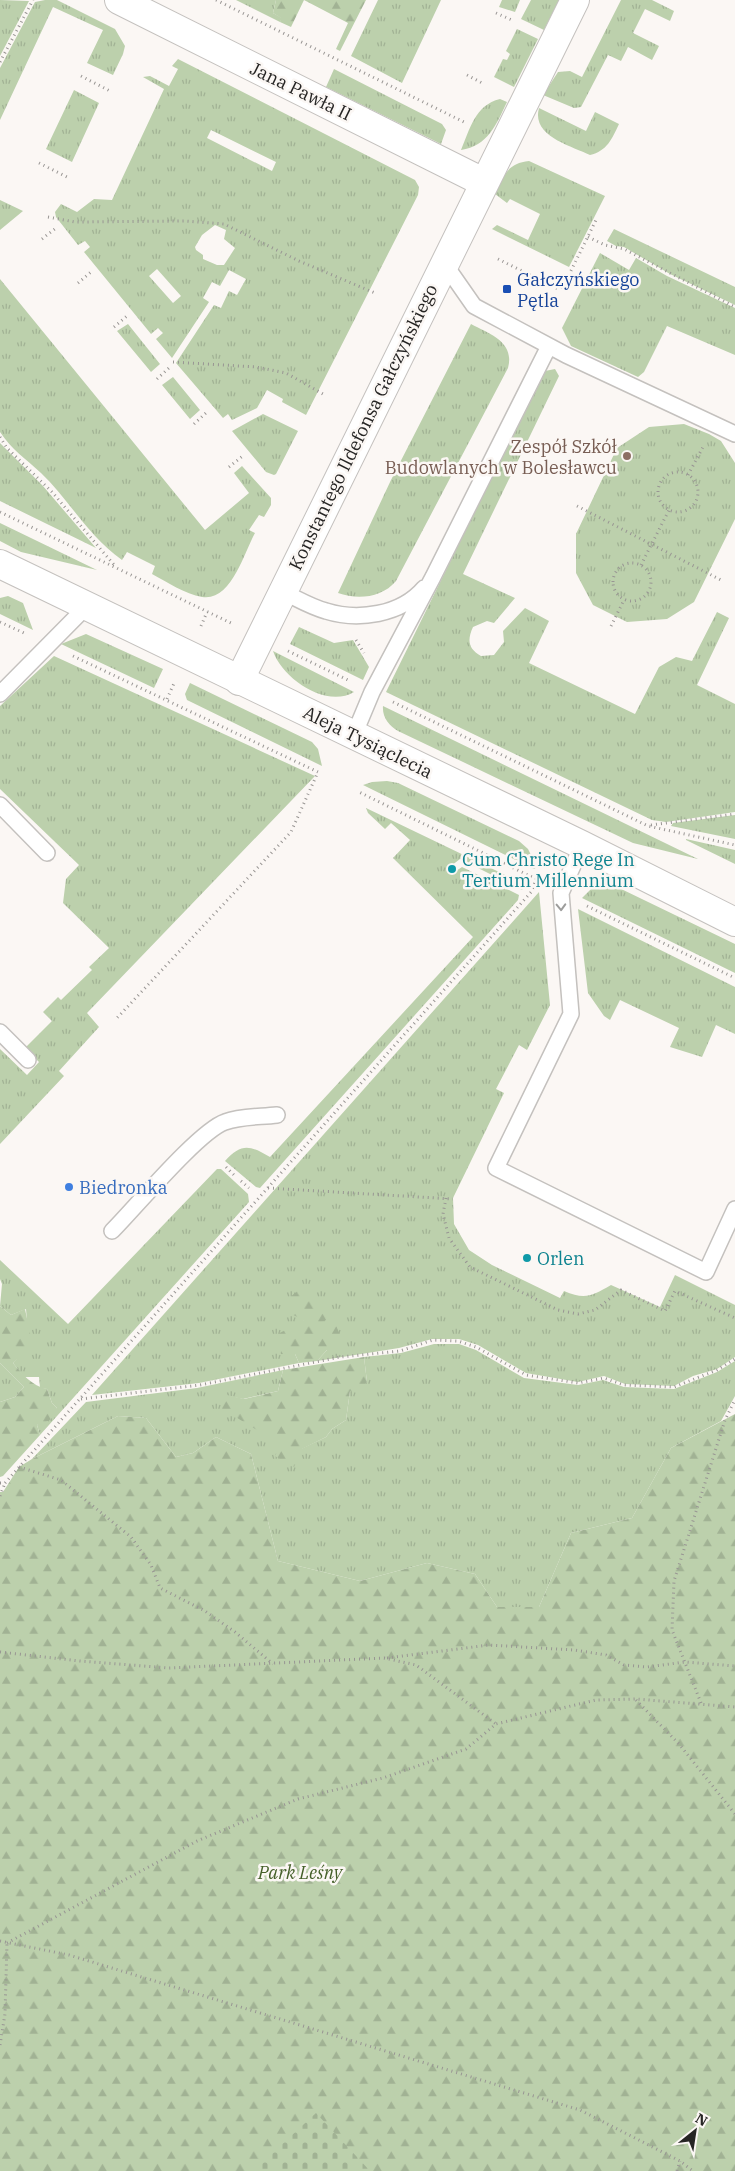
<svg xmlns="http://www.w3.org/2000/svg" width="735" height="2171" viewBox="0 0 735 2171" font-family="'IBM Plex Serif',serif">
	<defs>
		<pattern id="grass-tufts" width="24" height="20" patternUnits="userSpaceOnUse" patternTransform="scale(1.25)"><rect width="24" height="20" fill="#bcd0ac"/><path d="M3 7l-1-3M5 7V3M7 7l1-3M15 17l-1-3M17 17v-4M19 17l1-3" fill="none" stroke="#a1b294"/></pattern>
		<pattern id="forest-firs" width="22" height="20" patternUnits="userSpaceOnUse" patternTransform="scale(1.25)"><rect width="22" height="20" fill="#bcd0ac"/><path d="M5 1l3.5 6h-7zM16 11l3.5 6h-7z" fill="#a1b294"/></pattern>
		<pattern id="cemetery-stones" width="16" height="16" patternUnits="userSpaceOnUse" patternTransform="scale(1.25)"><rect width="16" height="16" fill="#bcd0ac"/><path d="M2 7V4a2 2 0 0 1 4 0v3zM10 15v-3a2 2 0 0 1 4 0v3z" fill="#a1b294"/></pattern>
	</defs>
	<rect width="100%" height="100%" fill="#fbf7f4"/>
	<path fill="url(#grass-tufts)" fill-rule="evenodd" d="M 0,0 L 29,1 L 0,56 Z
		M 45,0 L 57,0 L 115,29 L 125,46 L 123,54 L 113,75 L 87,63 L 103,30 L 53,7 L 0,120 L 0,68 L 35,2 Z
		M 236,0 L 276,0 L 273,13 L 282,18 L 280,22 Z
		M 378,0 L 441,0 L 402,83 L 351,56 Z
		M 502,0 L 520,0 L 515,12 L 499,7 Z
		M 531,0 L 559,0 L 544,30 L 521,19 Z
		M 621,0 L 652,0 L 674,11 L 670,21 L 645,9 L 633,33 L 659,46 L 652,60 L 628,47 L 621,61 L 608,55 L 581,107 L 574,108 L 543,95 L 558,72 L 570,71 L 582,77 Z
		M 517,29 L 538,39 L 514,87 L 494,77 L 503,59 L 507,60 L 510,54 L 506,51 Z
		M 178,59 L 415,180 L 419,187 L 418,195 L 306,415 L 282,402 L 283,399 L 267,390 L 257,408 L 232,420 L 228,414 L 223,418 L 176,363 L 214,305 L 221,308 L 229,291 L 237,295 L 246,279 L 229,270 L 220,286 L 212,282 L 203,298 L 209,302 L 172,358 L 156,339 L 163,333 L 158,328 L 151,334 L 84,252 L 90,247 L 85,241 L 78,245 L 56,217 L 55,212 L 61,204 L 77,212 L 94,199 L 112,200 L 164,89 L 143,77 L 150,76 L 169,86 L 178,69 L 172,66 ZM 211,130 L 276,162 L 272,171 L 207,138 ZM 215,225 L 226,230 L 224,239 L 235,248 L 224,265 L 217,265 L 203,259 L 203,255 L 196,250 L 195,247 L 202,235 ZM 157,269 L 181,296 L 173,303 L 149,276 Z
		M 334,69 L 442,124 L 446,130 L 441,144 L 326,87 Z
		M 74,90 L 99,103 L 72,162 L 46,149 Z
		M 500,99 L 507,102 C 496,125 488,146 461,150 C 470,129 475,105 500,99 Z
		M 539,108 L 586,131 L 595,112 L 619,124 C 612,139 607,151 590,155 C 571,146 531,136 539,108 Z
		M 529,161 L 605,196 L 569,267 L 492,229 L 497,225 L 528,240 L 540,214 L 510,199 L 507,203 L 495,194 C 503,177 507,163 529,161 Z
		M 0,200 L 23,211 L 0,230 Z
		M 614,229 L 735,287 L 735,305 L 670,274 L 624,247 L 616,246 L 607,241 Z
		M 600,253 L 629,270 L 636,258 L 667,276 L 735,308 L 735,355 L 667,326 L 644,372 L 638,377 L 571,346 L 562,328 Z
		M 0,279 L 205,530 L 249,493 L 234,473 L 242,466 L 271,498 L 271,505 L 264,517 L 259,515 L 249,530 L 255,533 C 244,553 231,602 202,597 C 185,594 167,582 152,574 L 155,566 L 127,552 L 122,560 C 88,536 70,501 41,473 C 25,458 12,450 0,432 Z
		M 128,324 L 160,364 L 151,372 L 117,331 Z
		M 471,324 C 490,334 515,342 508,368 L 396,581 C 382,598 357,600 338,593 L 391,480 Z
		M 555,369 L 559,376 L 463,574 L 515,598 L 494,623 L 487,621 L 473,627 C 467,640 468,649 481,656 L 494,655 L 504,642 L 503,631 L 525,608 L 549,621 L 529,663 L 635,714 L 659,667 L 676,657 L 692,661 L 717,612 L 729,618 L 697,685 L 735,704 L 735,812 L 666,822 L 652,820 L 386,692 L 542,375 L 545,371 Z
		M 173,377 L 200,410 L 190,419 L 162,385 Z
		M 263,414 L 298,431 L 276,474 L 274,475 L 266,472 L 232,431 Z
		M 684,424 L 709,434 L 721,441 L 735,463 L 735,519 L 694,602 L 667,619 L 627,622 L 593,605 L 576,573 L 576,534 L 617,448 L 649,427 Z
		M 0,443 L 43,486 L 96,548 L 0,501 Z
		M 0,523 L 97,570 L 21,552 L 0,541 Z
		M 8,596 L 23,603 L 33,630 L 0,614 L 0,598 Z
		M 299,627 L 334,643 L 353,640 L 369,667 L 363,680 L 290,644 Z
		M 86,634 L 163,669 L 154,688 L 61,644 Z
		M 273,651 L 354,692 C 326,709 282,678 273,651 Z
		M 54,656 L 315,776 L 87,1013 L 99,1027 L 59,1071 L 64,1076 L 0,1144 L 0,1049 L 27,1075 L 39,1062 L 25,1048 L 52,1021 L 43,1012 L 58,997 L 61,1000 L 92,970 L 89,967 L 109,948 L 63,903 L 66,879 L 79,865 L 0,789 L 0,706 Z
		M 190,683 L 312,742 L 318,749 L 322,766 L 187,700 L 185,694 Z
		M 383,706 L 698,859 L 633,843 L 398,731 C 389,726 382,717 383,706 Z
		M 387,781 L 398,783 L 519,841 L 528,849 L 537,867 L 534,869 L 363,785 L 372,782 Z
		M 366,808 L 526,885 L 522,890 L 460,859 L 447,869 L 453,873 L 462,867 L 519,895 L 518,900 L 260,1188 L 256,1187 L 225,1161 C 241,1143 250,1145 270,1157 L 473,937 L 393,858 L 410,840 L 391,823 L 385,829 L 368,813 Z
		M 735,815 L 735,839 L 671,826 L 673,823 Z
		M 686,839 L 735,850 L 735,864 L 686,840 Z
		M 604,883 L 615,886 L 735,944 L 735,973 L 582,898 L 596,884 Z
		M 539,892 L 550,1005 L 527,1050 L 519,1045 L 496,1089 L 504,1093 L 453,1198 L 454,1224 L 469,1250 L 492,1265 L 560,1298 L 564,1291 C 585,1300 592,1296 611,1285 L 660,1307 L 675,1275 L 735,1305 L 735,1357 L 717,1369 L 693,1376 L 674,1386 L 625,1384 L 604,1376 L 578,1382 L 526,1373 L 478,1345 L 459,1339 L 432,1339 L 399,1348 L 317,1361 L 327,1350 L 315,1334 L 315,1326 L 304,1320 L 295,1354 L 299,1363 L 199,1383 L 92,1395 Z
		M 578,909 L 735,987 L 735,1034 L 716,1025 L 702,1057 L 670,1047 L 679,1028 L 620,1000 L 610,1020 L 604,1016 L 588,993 Z
		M 217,1169 L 221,1169 L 248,1194 L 249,1202 L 40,1435 L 37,1425 L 57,1408 L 52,1403 L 47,1389 L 40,1388 L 39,1377 L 24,1377 L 13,1363 C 28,1348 28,1329 26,1309 L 11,1315 L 0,1306 L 2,1284 L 0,1279 L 0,1260 L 68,1324 Z
		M 434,1344 L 459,1344 L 476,1350 L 524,1378 L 578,1385 L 603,1380 L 624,1387 L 674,1389 L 717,1372 L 735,1361 L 735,1396 L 721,1421 L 671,1448 L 632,1518 L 571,1533 L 539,1607 L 497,1607 L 475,1574 L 427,1563 L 360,1581 L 278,1561 L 251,1454 L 216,1437 L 193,1453 L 176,1457 L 146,1418 L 118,1416 L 32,1459 L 86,1402 L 197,1388 L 283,1370 L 278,1391 L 243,1399 L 228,1396 L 301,1449 L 326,1437 L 332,1429 L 346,1420 L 350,1391 L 367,1382 L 364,1357 L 401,1353 Z
		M 0,1363 L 24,1387 L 15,1397 L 0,1402 Z"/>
	<path fill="url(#forest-firs)" d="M 276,0 L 366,0 L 340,51 L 336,49 L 348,23 L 304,0 L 291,27 L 280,22 L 281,18 L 273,13 Z
		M 300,1289 L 316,1307 L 325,1309 L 326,1320 L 315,1326 L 315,1334 L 336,1325 L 340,1335 L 334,1352 L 327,1350 L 317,1361 L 299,1363 L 295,1354 L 281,1354 L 276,1335 L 304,1320 L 291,1314 L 289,1298 Z
		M 0,1306 L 11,1315 L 25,1309 L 33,1348 L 21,1355 L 13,1363 C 22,1374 32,1386 47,1389 L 52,1403 L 57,1408 C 54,1420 49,1421 37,1425 L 40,1435 L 3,1476 L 0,1477 L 0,1402 L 15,1397 L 24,1387 L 0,1363 Z
		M 364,1357 L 367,1382 L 358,1392 L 350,1391 L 346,1420 L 332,1429 L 326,1437 L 302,1449 L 294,1467 L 275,1456 L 281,1445 L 221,1408 L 227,1395 L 244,1399 L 278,1391 L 283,1370 Z
		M 735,1414 L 735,2171 L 0,2171 L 0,1492 L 3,1492 L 19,1467 L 32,1459 L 118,1416 L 146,1418 L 176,1457 L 193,1453 L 216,1437 L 251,1454 L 278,1561 L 360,1581 L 427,1563 L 475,1574 L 497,1607 L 539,1607 L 571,1533 L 632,1518 L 671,1448 Z"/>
	<path fill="url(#cemetery-stones)" d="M 316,2113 L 370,2171 L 253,2171 Z"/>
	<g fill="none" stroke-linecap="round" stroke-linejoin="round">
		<defs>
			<path id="lane" d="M 444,263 L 474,306 L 566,355 L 735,434
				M 283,592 C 296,598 311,607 326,611 C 358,621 401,615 424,588
				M 0,694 L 87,606
				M 354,735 L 372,692 L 433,577 L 549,346
				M 0,805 L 47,853
				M 582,845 L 561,893 L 571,1014 L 496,1168 L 706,1272 L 735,1209
				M 0,1032 L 28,1060
				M 112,1231 C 135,1208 199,1131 225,1122 C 241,1116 260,1117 277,1115"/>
			<path id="street" d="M 119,0 L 483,182
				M 239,681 L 575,0"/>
			<path id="secondary" d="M 0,564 L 582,845 L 735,922"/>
		</defs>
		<use href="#lane" stroke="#c4c1be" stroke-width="18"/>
		<use href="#street" stroke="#c4c1be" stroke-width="30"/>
		<use href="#secondary" stroke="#c4c1be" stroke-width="30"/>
		<path stroke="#989593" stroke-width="3" stroke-dasharray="1 4" stroke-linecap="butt" d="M 216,0 L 466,123
			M 496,13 L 514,21
			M 0,62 L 33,0
			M 467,75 L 484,84
			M 81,76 L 110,91
			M 39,163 L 67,177
			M 48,217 L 75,222 L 185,221 L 224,224 L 299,261 L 375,293
			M 588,237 L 605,245 L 624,249 L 735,307
			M 42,239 L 56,228
			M 498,259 L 558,289 L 564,285 L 596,220
			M 78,283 L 92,271
			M 114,327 L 128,315
			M 173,362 L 256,367 L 286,373 L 323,394
			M 157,379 L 171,366
			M 194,424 L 208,411
			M 0,437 L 7,448 L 52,492 L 115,566
			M 229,467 L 244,455
			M658 492a20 20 0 1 1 40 0a20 20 0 1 1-40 0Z
			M 688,475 L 703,447
			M 577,506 L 721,580
			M 0,512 L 233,624
			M613 582a19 19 0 1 1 38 0a19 19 0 1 1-38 0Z
			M 641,565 L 669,510
			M 0,622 L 24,633
			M 201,626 L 207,612
			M 611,626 L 624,600
			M 356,640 L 364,653
			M 288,651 L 350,681
			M 73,656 L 318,772 L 291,832 L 117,1018
			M 167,699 L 175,681
			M 393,702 L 648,826 L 735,845
			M 651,825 L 735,814
			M 587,906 L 735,978
			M 226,1167 L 235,1176
			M 241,1181 L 249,1188
			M 268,1188 L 453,1199
			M 446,1198 L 443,1214 L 449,1238 L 470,1267 L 558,1310 L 578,1314 L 595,1310 L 621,1290 L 665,1311 L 675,1291 L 735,1318
			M 81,1399 L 200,1385 L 340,1357 L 400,1351 L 433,1340 L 458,1341 L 476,1347 L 526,1375 L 578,1383 L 604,1378 L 624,1385 L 674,1387 L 717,1370 L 735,1359
			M 19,1467 L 61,1480 L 131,1537 L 151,1565 L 160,1588 L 205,1611 L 235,1632 L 273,1664
			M 0,1483 L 5,1483 L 532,891 L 536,879 L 357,791
			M 0,1496 L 5,1483
			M 0,1652 L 80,1661 L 169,1668 L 384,1658 L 416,1665 L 496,1724
			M 387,1658 L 489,1645 L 574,1650 L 606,1655 L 624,1665 L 647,1667 L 685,1662 L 735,1666
			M 636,1700 L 679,1744 L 735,1814
			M 701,1703 L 672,1630 L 674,1581 L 725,1420 L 735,1400
			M 0,1941 L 69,1955 L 580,2110 L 680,2161 L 693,2171
			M 7,1943 L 197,1841 L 298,1799 L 383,1778 L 466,1749 L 496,1724 L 596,1700 L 636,1699 L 735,1707
			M 0,2045 L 5,2014 L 7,1943
			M 677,2171 L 680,2161"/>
		<use href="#lane" stroke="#fff" stroke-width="15"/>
		<use href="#street" stroke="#fff" stroke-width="28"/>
		<use href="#secondary" stroke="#fff" stroke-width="28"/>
	</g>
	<defs><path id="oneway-chevron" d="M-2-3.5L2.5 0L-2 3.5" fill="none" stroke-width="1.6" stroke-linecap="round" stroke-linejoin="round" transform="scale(1.25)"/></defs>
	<use stroke="#9d9d9c" href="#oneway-chevron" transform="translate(561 907) rotate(88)"/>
	<rect fill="#1a4fb4" stroke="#fbf7f4" stroke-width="2" x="502" y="284" width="10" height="10" rx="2.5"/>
	<circle fill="#8d6e63" stroke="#fbf7f4" stroke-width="2" cx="627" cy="456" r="5"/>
	<g fill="#0f9aa8" stroke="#fbf7f4" stroke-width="2">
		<circle cx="452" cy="869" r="5"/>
		<circle cx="527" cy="1258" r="5"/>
	</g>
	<circle fill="#3f7fe0" stroke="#fbf7f4" stroke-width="2" cx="69" cy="1187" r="5"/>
	<g text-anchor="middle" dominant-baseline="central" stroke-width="5" stroke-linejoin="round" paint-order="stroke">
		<g font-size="18" fill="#262524" stroke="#fbf7f4">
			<text transform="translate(301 91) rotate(26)">Jana Pawła II</text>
			<text transform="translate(363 427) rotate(-64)">Konstantego Ildefonsa Gałczyńskiego</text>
			<text transform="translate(368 742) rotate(26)">Aleja Tysiąclecia</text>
		</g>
		<g font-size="18" fill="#164399" stroke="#fbf7f4" text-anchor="start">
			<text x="517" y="279">Gałczyńskiego<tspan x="517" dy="21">Pętla</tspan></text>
		</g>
		<g font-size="18" fill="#785e54" stroke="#fbf7f4" text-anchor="end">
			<text x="617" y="446">Zespół Szkół<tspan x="617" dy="21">Budowlanych w Bolesławcu</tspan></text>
		</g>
		<g font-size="18" fill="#0d838f" stroke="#fbf7f4" text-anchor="start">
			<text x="462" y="859">Cum Christo Rege In<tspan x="462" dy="21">Tertium Millennium</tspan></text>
			<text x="537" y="1258">Orlen</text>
		</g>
		<g font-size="18" fill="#366cbe" stroke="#fbf7f4" text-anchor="start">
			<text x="79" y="1187">Biedronka</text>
		</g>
		<g font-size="18" font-style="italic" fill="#456029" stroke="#fbf7f4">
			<text x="300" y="1872">Park Leśny</text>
		</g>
	</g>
	<g transform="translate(695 2131) rotate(30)" stroke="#fbf7f4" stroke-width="4" paint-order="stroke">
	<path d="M0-4L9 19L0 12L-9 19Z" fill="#262524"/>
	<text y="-8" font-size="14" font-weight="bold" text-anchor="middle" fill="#262524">N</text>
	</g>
</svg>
